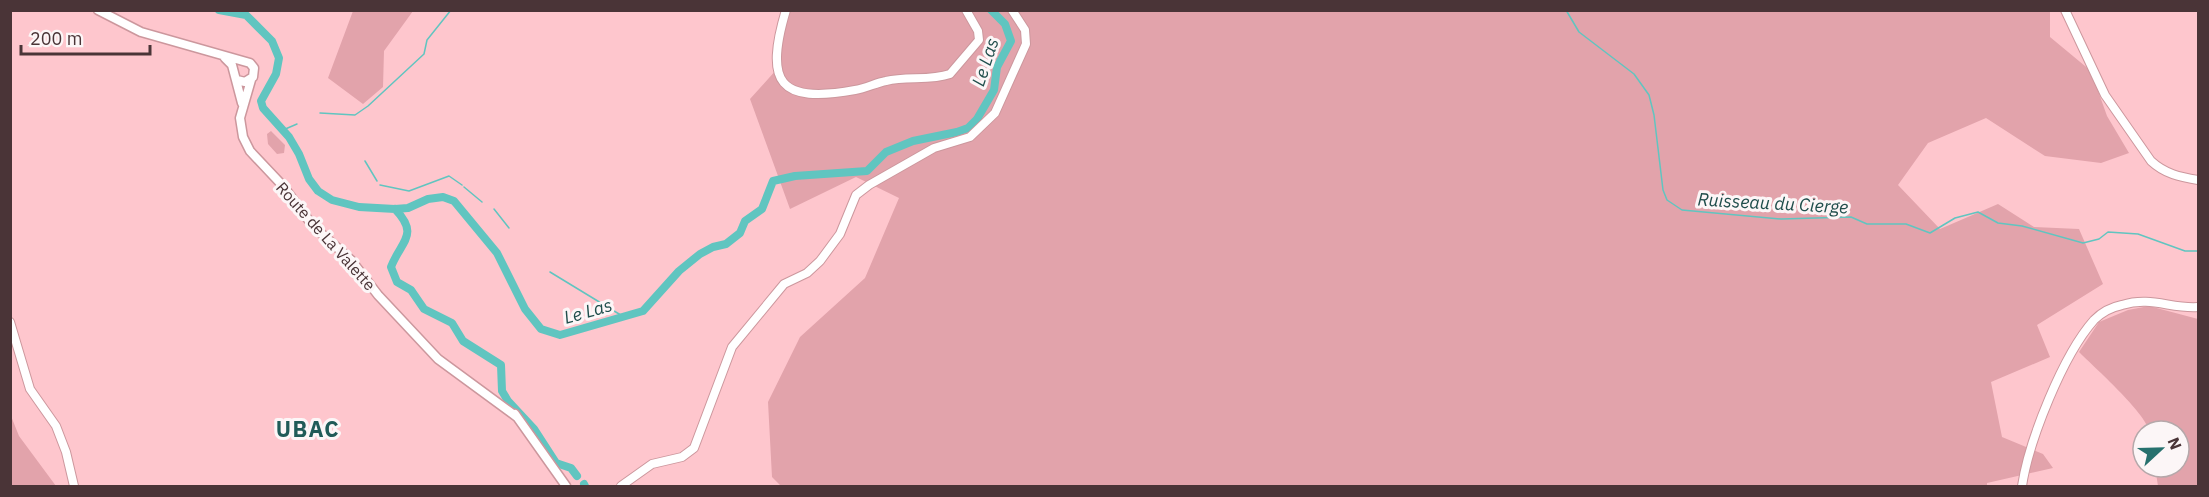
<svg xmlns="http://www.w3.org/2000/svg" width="2209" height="497" viewBox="0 0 2209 497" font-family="'IBM Plex Sans',sans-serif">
	<rect width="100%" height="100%" fill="#fec6cd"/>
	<path fill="#e2a3ab" d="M 2050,10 L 2050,37 L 2091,71 L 2107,116 L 2129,153 L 2101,163 L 2045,156 L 1986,118 L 1928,143 L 1898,185 L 1940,229 L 1998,204 L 2034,227 L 2079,229 L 2103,284 L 2037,325 L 2050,357 L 1991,382 L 2002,437 L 2043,454 L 2053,468 L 1987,483 L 1987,486 L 781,486 L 772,477 L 768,402 L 800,337 L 865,278 L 899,198 L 856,177 L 790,209 L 750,99 L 777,69 L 780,34 L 789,11 Z
		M 353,11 L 413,11 L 384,51 L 383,87 L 363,104 L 328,78 Z
		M 271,131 L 285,145 L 284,153 L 277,154 L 268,144 L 267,134 Z
		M 2149,306 L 2198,319 L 2198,486 L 2158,486 L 2155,467 L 2179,467 L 2179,431 L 2149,431 C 2146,413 2094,367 2079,352 L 2099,322 L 2128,310 Z
		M 11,416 L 19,436 L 56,486 L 11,486 Z"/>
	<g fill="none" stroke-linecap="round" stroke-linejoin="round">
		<path stroke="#60c5c0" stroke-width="1.5" d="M 1566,10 L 1579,32 L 1634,74 L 1649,95 L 1654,115 L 1663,190 L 1667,200 L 1682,210 L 1781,219 L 1851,217 L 1867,224 L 1906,224 L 1930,233 L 1955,218 L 1978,212 L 1998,223 L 2022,226 L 2083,243 L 2099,239 L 2108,232 L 2138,234 L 2185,251 L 2198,251
			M 320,113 L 355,115 L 368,106 L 424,54 L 427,40 L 451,10
			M 283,130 L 297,124
			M 365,161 L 377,181
			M 380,185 L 409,191 L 449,176 L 462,185
			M 464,187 L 482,202
			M 494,209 L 509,228
			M 550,272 L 624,317"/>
		<path stroke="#60c5c0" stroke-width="8" d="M 219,10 L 246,15 L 272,41 L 279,58 L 276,74 L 261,101 L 263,108 L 289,137 L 299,154 L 309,179 L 318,191 L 332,200 L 359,207 L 395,209 L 408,208 L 428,199 L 443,197 L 454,201 L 497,253 L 525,309 L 541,329 L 560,335 L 643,311 L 679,271 L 700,254 L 713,247 L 726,244 L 740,233 L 745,221 L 762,209 L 773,181 L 795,176 L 867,171 L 886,152 L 913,141 L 957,132 L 968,128 L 977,119 L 994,90 L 997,67 L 1011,41 L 1005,24 L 991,10
			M 395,209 C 420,235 401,241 391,267 L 397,282 L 411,290 L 424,309 L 452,323 L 463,341 L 501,365 L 502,391 L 508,401 L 534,429 L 556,463 L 571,468 L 577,476
			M 584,484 L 585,486"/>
		<defs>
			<path id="secondary" d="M 786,10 C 764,83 779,104 855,90 C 866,88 876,83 886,81 C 907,76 930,81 950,74 L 979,40 L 978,31 L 966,10
				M 2065,10 L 2105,95 L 2151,161 C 2165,174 2180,177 2198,180
				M 10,322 L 30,389 L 56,426 L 66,452 L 74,486
				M 621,486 L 652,464 L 682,457 L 694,448 L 732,347 L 784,284 L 807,273 L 820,261 L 840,234 L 856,195 L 869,185 L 934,148 L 970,137 L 995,113 L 1026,44 L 1025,30 L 1012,10
				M 2022,486 C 2029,440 2063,355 2094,320 C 2101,313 2112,307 2122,305 C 2151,296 2171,309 2198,307"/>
			<path id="primary" d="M 98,10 L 141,32 L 250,63 L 254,68 L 253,77 L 245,82 L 237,80
				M 225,58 L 232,65 L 242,103
				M 251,80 L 240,118 L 243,137 L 250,151 L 283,186 L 313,226 L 351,260 L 378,295 L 438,359 L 517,417
				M 515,414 L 566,486"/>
		</defs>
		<use href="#secondary" stroke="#cc979d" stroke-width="10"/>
		<use href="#primary" stroke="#cc979d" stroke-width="11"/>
		<use href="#secondary" stroke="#fff" stroke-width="8"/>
		<use href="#primary" stroke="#fff" stroke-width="8"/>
	</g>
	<g text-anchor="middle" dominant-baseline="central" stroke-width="6" stroke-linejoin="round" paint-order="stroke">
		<g font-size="16" fill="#4a3437" stroke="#fcf6f7">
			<text transform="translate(326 236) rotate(48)">Route de La Valette</text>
		</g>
		<g font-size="18" font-style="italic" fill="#204e4c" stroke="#fcf6f7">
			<text transform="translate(985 62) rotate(-72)">Le Las</text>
			<text transform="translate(1773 203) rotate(3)">Ruisseau du Cierge</text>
			<text transform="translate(588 311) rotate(-16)">Le Las</text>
		</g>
		<g font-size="22" font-weight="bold" letter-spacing="1.5" fill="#205b58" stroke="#fcf6f7">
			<text x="308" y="428">UBAC</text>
		</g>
	</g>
	<rect width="2209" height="497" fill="none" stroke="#4a3437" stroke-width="24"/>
	<g transform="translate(2161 449) rotate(68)"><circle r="28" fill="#fcf6f7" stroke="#b5a8aa" stroke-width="1.5"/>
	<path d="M0-4.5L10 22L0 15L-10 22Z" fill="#27716e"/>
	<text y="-9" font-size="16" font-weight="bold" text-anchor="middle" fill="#4a3437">N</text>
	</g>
	<path d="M21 45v9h129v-9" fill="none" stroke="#4a3437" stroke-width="3"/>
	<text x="30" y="45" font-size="18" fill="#4a3437" stroke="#fcf6f7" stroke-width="4.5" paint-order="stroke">200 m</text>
</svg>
